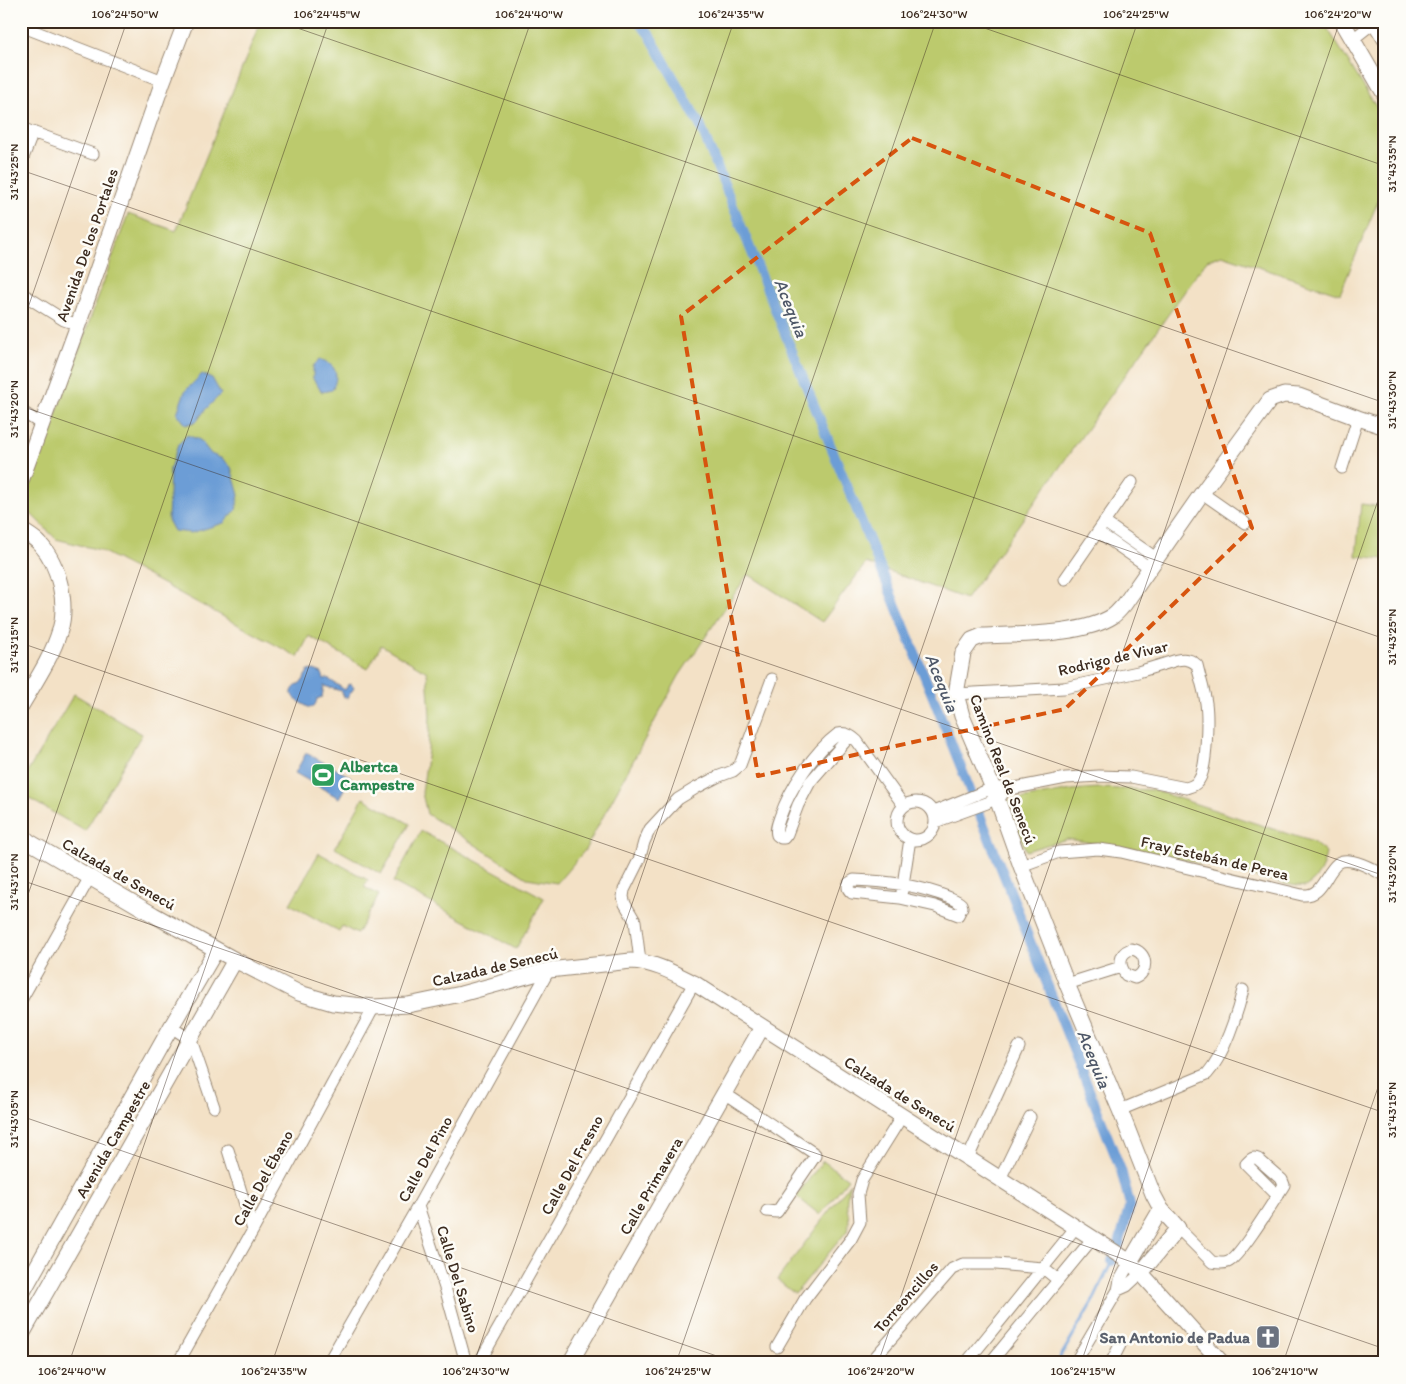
<svg xmlns="http://www.w3.org/2000/svg" width="1406" height="1384" viewBox="0 0 1406 1384" font-family="Itim,sans-serif">
	<rect width="100%" height="100%" fill="#fdfcf7"/>
	<filter id="ink" filterUnits="userSpaceOnUse"><feTurbulence type="fractalNoise" baseFrequency=".02" numOctaves="2"/><feDisplacementMap in="SourceGraphic" scale="10" xChannelSelector="R" yChannelSelector="G"/><feConvolveMatrix kernelMatrix="1 2 1 2 8 2 1 2 1" color-interpolation-filters="sRGB"/></filter>
	<filter id="wash" filterUnits="userSpaceOnUse"><feTurbulence type="fractalNoise" baseFrequency=".0096" numOctaves="4" result="noise"/><feDisplacementMap in="SourceGraphic" scale="20" xChannelSelector="R" yChannelSelector="G"/><feGaussianBlur stdDeviation="1.12" result="paint"/><feColorMatrix in="noise" values="0 0 0 0 0 0 0 0 0 0 0 0 0 0 0 0 0 1.4 0 .05"/><feComposite in="paint" operator="in"/></filter>
	<g filter="url(#wash)">
		<rect width="100%" height="100%" fill="#f3e1c6"/>
		<path fill="#bcca6d" stroke="#7c7a46" d="M 261,21 L 1323,21 L 1385,121 L 1385,184 L 1340,294 L 1222,255 L 1207,260 L 966,599 L 866,563 L 822,622 L 748,574 L 679,676 L 585,850 L 557,883 L 527,878 L 427,814 L 422,793 L 428,750 L 430,716 L 427,672 L 381,645 L 368,669 L 309,636 L 298,657 L 100,550 L 56,539 L 23,506 L 128,214 L 176,231 Z
			M 1361,504 L 1385,507 L 1385,559 L 1356,556 Z
			M 74,694 L 142,734 L 85,831 L 21,794 L 21,783 Z
			M 1098,788 L 1153,790 L 1313,842 L 1326,853 C 1322,871 1320,877 1305,887 L 1285,884 L 1182,859 L 1133,849 L 1067,839 L 1026,851 L 1008,801 L 1072,790 Z
			M 363,798 L 410,824 L 381,874 L 335,848 Z
			M 421,831 L 544,898 L 516,949 L 393,882 Z
			M 319,853 L 368,880 L 364,887 L 379,895 L 357,934 L 342,926 L 339,932 L 290,904 Z
			M 823,1161 L 848,1179 L 820,1215 L 796,1196 Z
			M 850,1183 C 848,1191 846,1200 847,1207 C 849,1217 850,1222 847,1231 L 795,1294 L 777,1280 Z"/>
		<path fill="#6c9dd6" stroke="#54647a" d="M 320,359 C 336,365 340,374 332,390 L 322,392 L 313,379 L 313,366 Z
			M 202,374 L 212,378 L 221,394 L 205,410 L 197,421 L 186,425 L 177,413 L 185,391 Z
			M 187,435 L 200,440 L 211,454 L 223,459 L 231,467 L 239,495 L 236,510 L 224,523 L 191,533 L 174,531 L 168,520 L 170,468 L 178,445 Z
			M 314,670 L 322,673 L 324,679 L 327,678 L 345,690 L 348,685 L 351,684 L 354,688 L 347,698 L 344,697 L 341,691 L 324,686 L 322,697 L 317,699 C 316,703 315,707 310,708 C 296,700 281,694 303,681 L 305,676 L 308,671 Z
			M 306,753 L 351,777 L 339,798 L 295,773 Z"/>
		<g fill="none" stroke-linecap="round" stroke-linejoin="round">
			<path stroke="#6c9dd6" stroke-width="3" d="M 1057,1363 L 1094,1299 L 1112,1261"/>
			<path stroke="#6c9dd6" stroke-width="10" d="M 638,21 L 649,34 L 700,125 L 933,697 L 1121,1170 L 1130,1205 L 1119,1244 L 1112,1261"/>
		</g>
	</g>
	<g filter="url(#ink)">
		<g fill="none" stroke-linecap="round" stroke-linejoin="round">
			<defs>
				<path id="street" d="M 21,26 L 163,81
					M 1353,39 L 1376,21
					M 21,128 L 93,154
					M 21,163 L 33,132
					M 21,293 L 64,320 L 78,325
					M 21,411 L 41,424
					M 1342,468 L 1358,418
					M 1202,493 L 1245,523
					M 1104,522 L 1156,558
					M 1098,532 L 1150,568
					M 1065,579 L 1132,482
					M 850,736 L 810,782 L 798,805 L 787,834 L 784,838 L 781,838 L 777,835 C 775,829 778,823 780,817 C 790,788 814,752 838,734 C 845,732 852,736 857,741 L 904,806
					M897 821a19 19 0 1 1 38 0a19 19 0 1 1-38 0Z
					M 933,812 L 993,788 L 1015,788 L 1066,778 L 1099,776 L 1131,777 L 1186,788 C 1192,786 1196,785 1199,780 C 1207,769 1208,718 1206,703 C 1204,690 1200,678 1197,665 C 1191,659 1185,658 1177,660 L 1138,672 L 1064,688 L 956,694
					M 935,822 L 987,803 L 1002,795
					M 1021,866 L 1059,852 L 1098,849 L 1121,852 L 1302,895 C 1323,897 1324,874 1338,863 C 1349,855 1375,870 1385,876
					M 854,880 C 886,881 918,885 948,897 C 953,899 957,900 961,904 L 962,907 L 958,915 L 935,906 L 900,898 L 852,893 C 848,890 847,887 849,883 Z
					M 902,891 L 910,839
					M 1131,949 C 1148,951 1149,972 1135,978 L 1126,975 C 1119,965 1118,954 1131,949 Z
					M 640,961 L 635,921 L 625,904 L 623,897 L 624,890 L 639,860 L 644,842 L 650,829 L 678,799 L 696,788 L 717,777 L 733,771 L 740,765 L 772,679
					M 1067,984 L 1121,967
					M 21,1000 L 90,877
					M 171,1027 L 191,1040 L 214,1107
					M 724,1093 L 815,1154 L 815,1156 L 777,1212 L 767,1211
					M 1120,1110 L 1207,1074 C 1224,1055 1237,1014 1243,990
					M 228,1150 L 253,1230
					M 968,1158 L 1019,1047
					M 1000,1179 L 1030,1117
					M 418,1206 L 446,1291 L 466,1363
					M 1178,1228 L 1212,1262 C 1217,1263 1223,1264 1228,1262 C 1240,1257 1275,1199 1284,1185 L 1282,1180 L 1258,1159 C 1252,1156 1250,1160 1246,1164 L 1278,1196
					M 1118,1290 L 1127,1286 L 1141,1273
					M 777,1347 L 805,1299 L 851,1239 L 860,1222 L 858,1194 L 862,1180 L 902,1116
					M 178,1363 L 253,1230 L 374,1007
					M 328,1363 L 418,1206 L 549,970
					M 479,1363 L 694,983
					M 870,1363 L 952,1269 L 963,1264 L 996,1264 L 1043,1268 L 1058,1280
					M 966,1363 L 1076,1227
					M 990,1363 L 1093,1238
					M 1075,1363 L 1118,1290 L 1120,1280 L 1130,1262
					M 1111,1363 L 1120,1345"/>
				<path id="secondary" d="M 1342,21 L 1385,95
					M 1374,21 L 1385,39
					M 21,481 L 78,325 L 163,81 L 186,21
					M 21,530 C 27,534 35,538 40,544 C 59,564 68,604 60,630 C 52,657 35,682 21,706
					M 21,833 L 28,841 L 154,915 L 235,960 L 299,993 L 333,1003 L 374,1007 L 408,1005 L 461,994 L 549,970 L 631,961 C 654,962 674,973 694,983 L 1130,1262 L 1141,1273 L 1222,1363
					M 1130,1262 L 1161,1209
					M 1141,1273 L 1178,1228 L 1161,1209 L 1153,1194 L 1120,1110 L 1067,984 L 1021,866 L 995,793 L 962,716 L 956,694 L 963,653 L 972,640 L 982,636 C 1019,634 1082,636 1113,616 C 1117,613 1120,609 1124,605 L 1202,493 L 1270,400 L 1284,395 L 1299,396 L 1358,418 L 1385,427
					M 21,1295 L 171,1027 L 216,950
					M 21,1336 L 235,960
					M 570,1363 L 762,1027"/>
			</defs>
			<use href="#street" stroke="#978672" stroke-width="13"/>
			<use href="#secondary" stroke="#978672" stroke-width="17"/>
			<use href="#street" stroke="#fff" stroke-width="11"/>
			<use href="#secondary" stroke="#fff" stroke-width="15"/>
		</g>
	</g>
	<path fill="none" stroke="#d7540e" stroke-width="4" stroke-dasharray="10 6" stroke-linejoin="round" d="M 912,138 L 1150,233 L 1252,528 L 1065,709 L 758,776 L 681,316 Z"/>
	<path fill="none" stroke="#3b2a1e" stroke-width="1" stroke-opacity="0.45" d="M 277,21 L 1385,403M 964,21 L 1385,166M 21,170 L 1385,639M 21,328 L 127,21M 21,406 L 1385,876M 21,643 L 1385,1113M 21,880 L 1385,1349M 21,915 L 329,21M 21,1116 L 737,1363M 21,1353 L 50,1363M 69,1363 L 531,21M 272,1363 L 734,21M 474,1363 L 936,21M 676,1363 L 1138,21M 878,1363 L 1340,21M 1081,1363 L 1385,480M 1283,1363 L 1385,1067"/>
	<defs>
		<symbol id="stadium-square" viewBox="-11 -11 22 22"><rect x="-9" y="-9" width="18" height="18" rx="4" fill="#2e9e5b" stroke="#fdfcf7"/><path d="M0-5a6.5 5 0 1 0 0 10a6.5 5 0 1 0 0-10ZM-3.5-1.8h7v3.6h-7Z" fill="#fff"/></symbol>
		<symbol id="church-square" viewBox="-11 -11 22 22"><rect x="-9" y="-9" width="18" height="18" rx="4" fill="#6b7280" stroke="#fdfcf7"/><path d="M-1.2-6h2.4v3.5h3.3v2.4h-3.3V6h-2.4V-.1h-3.3v-2.4h3.3Z" fill="#fff"/></symbol>
	</defs>
	<g fill-rule="evenodd">
		<use href="#stadium-square" x="309" y="761" width="28" height="28"/>
		<use href="#church-square" x="1254" y="1323" width="28" height="28"/>
	</g>
	<g text-anchor="middle" dominant-baseline="central" stroke-width="5" stroke-linejoin="round" paint-order="stroke">
		<g font-size="16" fill="#3b2a1e" stroke="#fdfcf7">
			<text transform="translate(87 245) rotate(-71)">Avenida De los Portales</text>
			<text transform="translate(1113 658) rotate(-13)">Rodrigo de Vivar</text>
			<text transform="translate(1003 769) rotate(69)">Camino Real de Senecú</text>
			<text transform="translate(1215 858) rotate(13)">Fray Estebán de Perea</text>
			<text transform="translate(119 874) rotate(30)">Calzada de Senecú</text>
			<text transform="translate(495 967) rotate(-13)">Calzada de Senecú</text>
			<text transform="translate(900 1094) rotate(32)">Calzada de Senecú</text>
			<text transform="translate(113 1139) rotate(-60)">Avenida Campestre</text>
			<text transform="translate(425 1159) rotate(-61)">Calle Del Pino</text>
			<text transform="translate(572 1165) rotate(-61)">Calle Del Fresno</text>
			<text transform="translate(263 1178) rotate(-61)">Calle Del Ébano</text>
			<text transform="translate(651 1186) rotate(-60)">Calle Primavera</text>
			<text transform="translate(458 1279) rotate(73)">Calle Del Sabino</text>
			<text transform="translate(906 1297) rotate(-49)">Torreoncillos</text>
		</g>
		<g font-size="16" font-weight="bold" fill="#27864d" stroke="#fdfcf7" text-anchor="start">
			<text x="340" y="766">Albertca<tspan x="340" dy="18">Campestre</tspan></text>
		</g>
		<g font-size="16" font-weight="bold" fill="#5b616d" stroke="#fdfcf7" text-anchor="end">
			<text x="1250" y="1337">San Antonio de Padua</text>
		</g>
		<g font-size="18" font-style="italic" fill="#4f5868" stroke="#fdfcf7">
			<text transform="translate(791 308) rotate(68)">Acequia</text>
			<text transform="translate(942 683) rotate(68)">Acequia</text>
			<text transform="translate(1094 1059) rotate(68)">Acequia</text>
		</g>
	</g>
	<rect width="1406" height="1384" fill="none" stroke="#fdfcf7" stroke-width="55"/>
	<rect x="28" y="28" width="1350" height="1328" fill="none" stroke="#3b2a1e" stroke-width="2"/>
	<g font-size="12" text-anchor="middle" fill="#3b2a1e">
		<text x="125" y="18">106°24'50"W</text>
		<text x="327" y="18">106°24'45"W</text>
		<text x="529" y="18">106°24'40"W</text>
		<text x="731" y="18">106°24'35"W</text>
		<text x="934" y="18">106°24'30"W</text>
		<text x="1136" y="18">106°24'25"W</text>
		<text x="1338" y="18">106°24'20"W</text>
		<text transform="translate(1392 164) rotate(-90)" y="4">31°43'35"N</text>
		<text transform="translate(14 172) rotate(-90)" y="4">31°43'25"N</text>
		<text transform="translate(1392 400) rotate(-90)" y="4">31°43'30"N</text>
		<text transform="translate(14 409) rotate(-90)" y="4">31°43'20"N</text>
		<text transform="translate(1392 637) rotate(-90)" y="4">31°43'25"N</text>
		<text transform="translate(14 645) rotate(-90)" y="4">31°43'15"N</text>
		<text transform="translate(1392 874) rotate(-90)" y="4">31°43'20"N</text>
		<text transform="translate(14 882) rotate(-90)" y="4">31°43'10"N</text>
		<text transform="translate(1392 1110) rotate(-90)" y="4">31°43'15"N</text>
		<text transform="translate(14 1119) rotate(-90)" y="4">31°43'05"N</text>
		<text x="72" y="1375">106°24'40"W</text>
		<text x="274" y="1375">106°24'35"W</text>
		<text x="476" y="1375">106°24'30"W</text>
		<text x="678" y="1375">106°24'25"W</text>
		<text x="881" y="1375">106°24'20"W</text>
		<text x="1083" y="1375">106°24'15"W</text>
		<text x="1285" y="1375">106°24'10"W</text>
	</g>
</svg>
